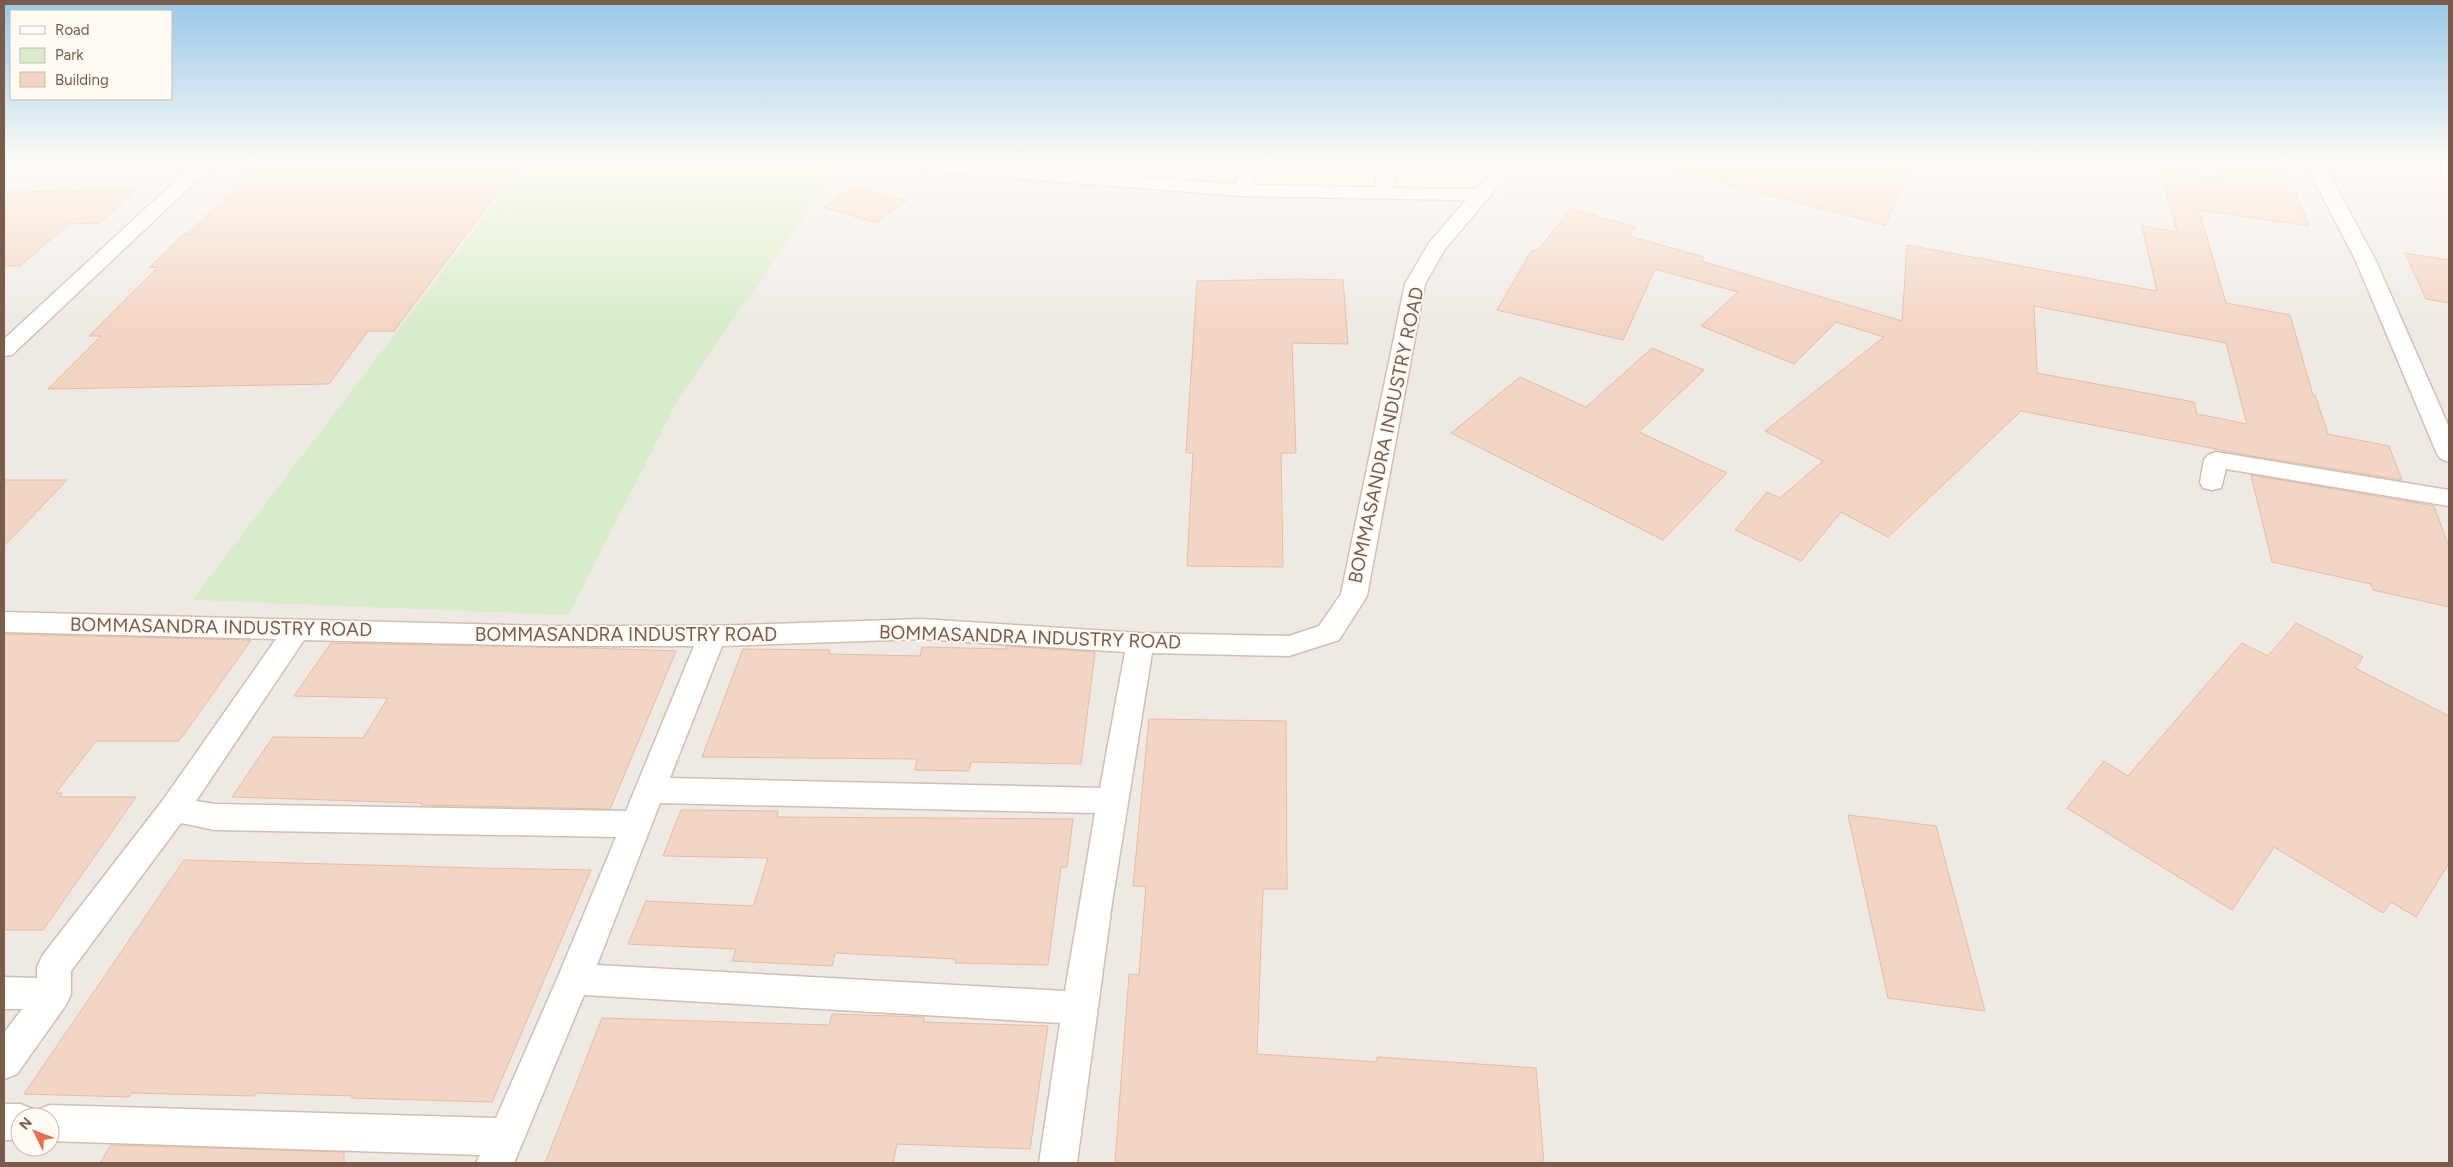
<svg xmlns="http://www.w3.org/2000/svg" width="2453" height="1167" viewBox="0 0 2453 1167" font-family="Figtree,sans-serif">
	<rect width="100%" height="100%" fill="#fdf6ec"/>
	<path fill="#efe9e4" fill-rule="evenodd" d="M 4,163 L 873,163 L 871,166 L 1495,195 L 1522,163 L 2449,163 L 2449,1163 L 4,1163 ZM 20,1117 L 50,1117 L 50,1147 L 20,1147 Z"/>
	<path fill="#d8ecc9" d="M 841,164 L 678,399 L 569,615 L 192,600 L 524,165 Z"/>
	<path fill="#f3d5c3" stroke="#e6bba3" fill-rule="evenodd" d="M 410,163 L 520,163 L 394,331 L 368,331 L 329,384 L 48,389 L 101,336 L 89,336 L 158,267 L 149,268 L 184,234 L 188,234 L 256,166 Z
		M 1676,163 L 1880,163 L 1911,171 L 1885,225 L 1675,171 Z
		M 2216,163 L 2277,163 L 2288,192 L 2296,193 L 2309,226 L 2199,210 L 2226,303 L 2290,315 L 2313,395 L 2315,395 L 2328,434 L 2389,446 L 2402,480 L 2246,455 L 2021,411 L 1888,537 L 1841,512 L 1801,561 L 1735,530 L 1767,492 L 1780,498 L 1823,461 L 1765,431 L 1884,337 L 1836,322 L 1794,364 L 1701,326 L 1738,292 L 1655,269 L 1623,340 L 1497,310 L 1532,250 L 1537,251 L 1571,209 L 1636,227 L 1629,236 L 1704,257 L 1701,261 L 1902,321 L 1907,245 L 2157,291 L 2142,226 L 2177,232 L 2161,170 L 2221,179 ZM 2034,306 L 2226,343 L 2247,424 L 2197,414 L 2194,402 L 2037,373 Z
		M 855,186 L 906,201 L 876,223 L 824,207 Z
		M 136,190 L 99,223 L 69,224 L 20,266 L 4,266 L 4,192 Z
		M 2405,253 L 2449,260 L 2449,303 L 2426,299 Z
		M 1300,279 L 1343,280 L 1348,344 L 1292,343 L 1296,453 L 1281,453 L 1283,567 L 1187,566 L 1193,453 L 1186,453 L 1197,281 Z
		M 1652,348 L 1704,370 L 1639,432 L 1727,473 L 1663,540 L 1451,433 L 1520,377 L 1586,407 Z
		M 2251,475 L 2434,506 L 2449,547 L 2449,607 L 2373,590 L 2371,584 L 2272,562 Z
		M 4,480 L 67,480 L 4,546 Z
		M 2296,623 L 2363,657 L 2355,668 L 2449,716 L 2449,863 L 2416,917 L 2391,902 L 2383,913 L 2274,847 L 2232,910 L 2067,808 L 2104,761 L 2128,776 L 2242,643 L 2268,656 Z
		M 4,634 L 251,640 L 179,741 L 96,741 L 56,793 L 62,793 L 59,797 L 136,797 L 43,930 L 4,930 Z
		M 331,643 L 588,648 L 676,651 L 610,809 L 421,805 L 422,803 L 232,797 L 273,737 L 363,738 L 388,698 L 294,696 Z
		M 1006,646 L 1095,652 L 1081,764 L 971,762 L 969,771 L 915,770 L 917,759 L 702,757 L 743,649 L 830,650 L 829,654 L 920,656 L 922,647 L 1006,649 Z
		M 1149,719 L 1286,721 L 1287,889 L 1263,889 L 1257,1054 L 1377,1062 L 1377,1057 L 1536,1068 L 1544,1163 L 1115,1163 L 1129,974 L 1139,975 L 1146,886 L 1133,886 Z
		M 681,810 L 778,811 L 777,817 L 1073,819 L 1067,867 L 1061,867 L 1048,965 L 955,963 L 956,959 L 835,953 L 832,966 L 732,961 L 736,949 L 628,944 L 646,901 L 751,906 L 754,904 L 768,858 L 663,856 Z
		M 1848,815 L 1936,826 L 1985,1011 L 1888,998 Z
		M 184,860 L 478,868 L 591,870 L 492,1102 L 351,1098 L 353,1096 L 256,1093 L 254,1096 L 131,1093 L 129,1097 L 24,1094 Z
		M 832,1014 L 924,1017 L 923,1022 L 1048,1026 L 1030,1149 L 897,1144 L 893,1163 L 545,1163 L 602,1018 L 829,1025 Z
		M 111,1145 L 344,1152 L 344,1163 L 100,1163 Z"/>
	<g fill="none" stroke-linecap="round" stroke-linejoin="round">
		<defs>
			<path id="minor" d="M 195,163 L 215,163 L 12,355 L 4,356 L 4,339 Z
				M 926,163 L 957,163 L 1235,184 L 1243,163 L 1261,163 L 1253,185 L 1375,187 L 1379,163 L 1397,163 L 1393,188 L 1476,189 L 1499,163 L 1518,163 L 1445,249 L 1425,284 L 1367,596 L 1339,640 L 1289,656 L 1152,653 L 1112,903 L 1077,1163 L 1039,1163 L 1060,1023 L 584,995 L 514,1163 L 476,1163 L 480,1155 L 50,1141 L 50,1117 L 20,1117 L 20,1140 L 4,1140 L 4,1104 L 20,1104 L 33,1109 L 35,1114 L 37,1110 L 50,1105 L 496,1118 L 557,979 L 616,837 L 215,830 L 181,823 L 71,971 L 71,994 L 66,1005 L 17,1074 L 4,1079 L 4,1033 L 22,1009 L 4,1009 L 4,977 L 37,978 L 37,967 L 42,956 L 163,800 L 276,639 L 4,632 L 4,612 L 548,626 L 712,626 L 922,619 L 1140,633 L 1289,636 L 1319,626 L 1341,594 L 1405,284 L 1429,243 L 1466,200 L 1242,196 L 933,172 L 927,171 L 924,167 ZM 922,639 L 1125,652 L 1100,788 L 670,778 L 722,646 ZM 304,640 L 548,646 L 694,646 L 626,811 L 215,804 L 196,801 ZM 660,803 L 1095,813 L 1065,991 L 597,965 Z
				M 2305,163 L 2323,163 L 2375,259 L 2449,427 L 2449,462 L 2441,459 L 2437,454 L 2355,259 Z
				M 2216,452 L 2449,490 L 2449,506 L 2226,469 L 2221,488 L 2212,490 L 2203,488 L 2200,482 L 2204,460 L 2208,455 Z"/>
		</defs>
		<use href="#minor" stroke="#d1beb0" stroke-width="3"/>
		<use href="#minor" fill="#fff" fill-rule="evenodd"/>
	</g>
	<linearGradient id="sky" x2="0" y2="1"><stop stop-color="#97c7e8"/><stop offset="0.5" stop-color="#fefbf6"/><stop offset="1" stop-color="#fefbf6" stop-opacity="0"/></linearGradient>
	<rect width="2453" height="327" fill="url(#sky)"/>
	<g text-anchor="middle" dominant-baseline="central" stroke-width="4" stroke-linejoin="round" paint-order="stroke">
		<g font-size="19" fill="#7a5c4d" stroke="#fffaf3">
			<text transform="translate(1386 435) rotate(-78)">BOMMASANDRA INDUSTRY ROAD</text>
			<text transform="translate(221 627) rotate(1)">BOMMASANDRA INDUSTRY ROAD</text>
			<text x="626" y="634">BOMMASANDRA INDUSTRY ROAD</text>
			<text transform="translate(1030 637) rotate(2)">BOMMASANDRA INDUSTRY ROAD</text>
		</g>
	</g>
	<rect width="2453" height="1167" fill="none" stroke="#7a5c4d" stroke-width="10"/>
	<rect x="10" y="10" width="162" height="90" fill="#fffaf3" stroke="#cabbb1"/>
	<rect x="20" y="26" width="25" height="8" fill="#ffffff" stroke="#cabbb1"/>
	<text x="55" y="35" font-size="15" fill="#7a5c4d">Road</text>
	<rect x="20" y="48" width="25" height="15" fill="#d8ecc9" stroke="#cabbb1"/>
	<text x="55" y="60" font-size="15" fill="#7a5c4d">Park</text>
	<rect x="20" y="72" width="25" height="15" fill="#f3d5c3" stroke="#cabbb1"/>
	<text x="55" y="85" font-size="15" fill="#7a5c4d">Building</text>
	<g transform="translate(35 1132) rotate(312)"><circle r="24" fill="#fffaf3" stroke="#cabbb1"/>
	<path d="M0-4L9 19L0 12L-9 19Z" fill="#e76f51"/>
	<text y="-8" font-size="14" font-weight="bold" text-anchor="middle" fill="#7a5c4d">N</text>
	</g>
</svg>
